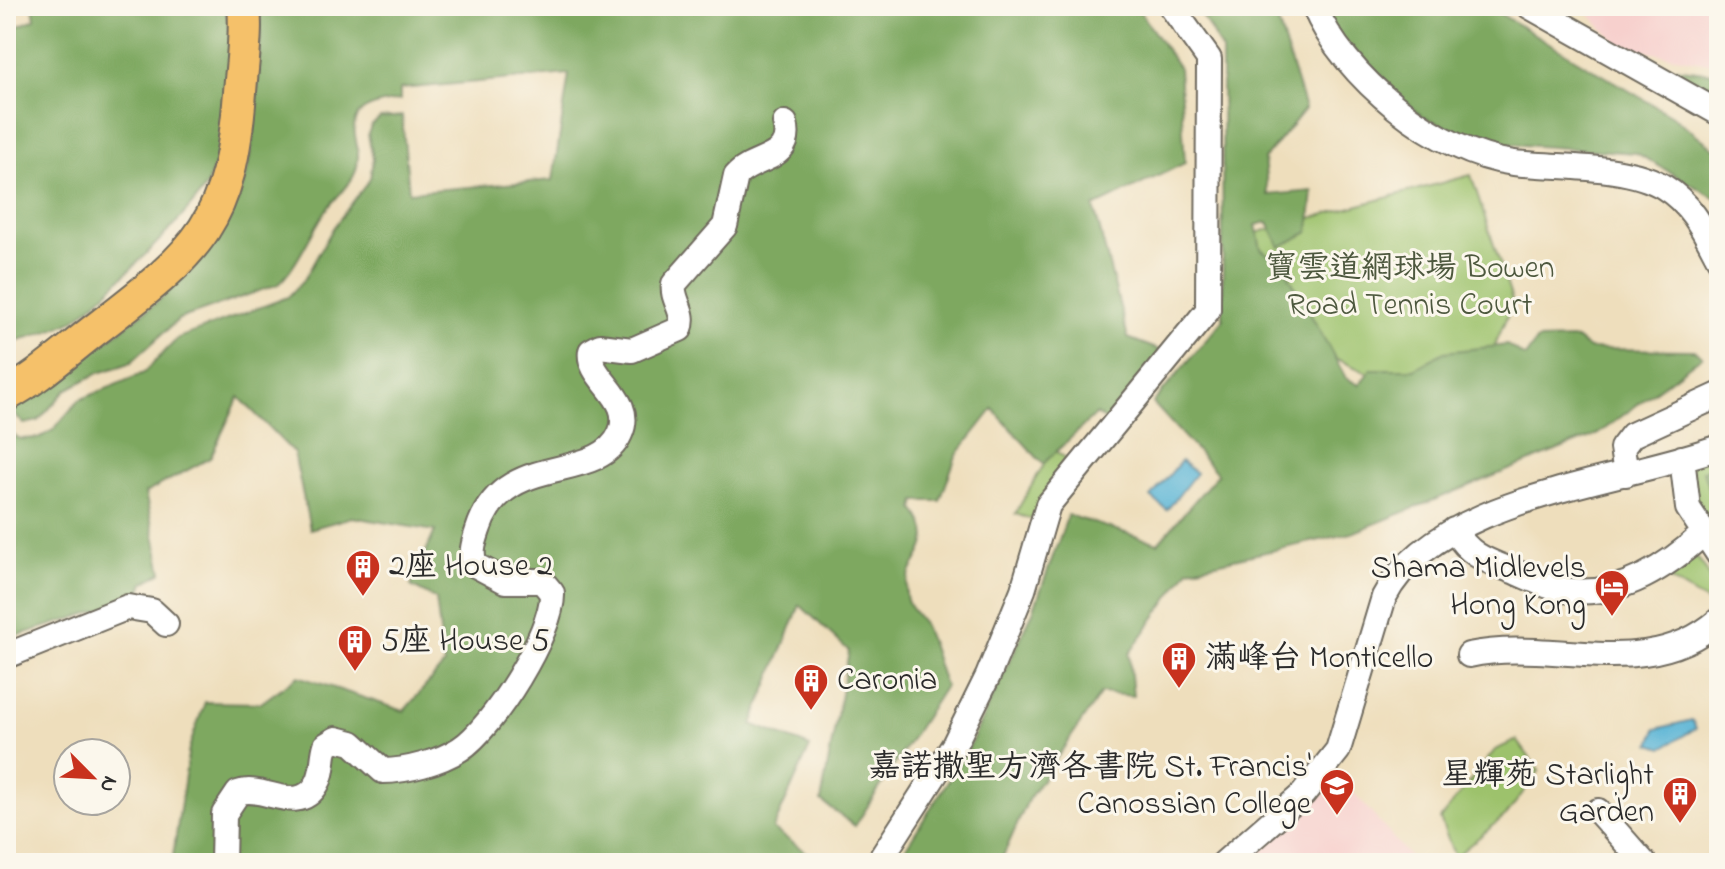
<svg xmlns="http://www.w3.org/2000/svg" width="1725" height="869" viewBox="0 0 1725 869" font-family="'Indie Flower','LXGW WenKai TC',sans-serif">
	<rect width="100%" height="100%" fill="#fbf7ec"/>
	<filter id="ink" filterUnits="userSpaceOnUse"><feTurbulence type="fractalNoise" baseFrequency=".0125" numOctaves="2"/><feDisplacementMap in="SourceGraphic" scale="16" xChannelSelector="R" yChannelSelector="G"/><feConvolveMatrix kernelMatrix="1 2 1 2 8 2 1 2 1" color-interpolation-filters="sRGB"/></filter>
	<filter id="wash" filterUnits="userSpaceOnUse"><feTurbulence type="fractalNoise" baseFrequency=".006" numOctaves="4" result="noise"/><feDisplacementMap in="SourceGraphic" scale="32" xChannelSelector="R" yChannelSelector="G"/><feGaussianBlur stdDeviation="1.8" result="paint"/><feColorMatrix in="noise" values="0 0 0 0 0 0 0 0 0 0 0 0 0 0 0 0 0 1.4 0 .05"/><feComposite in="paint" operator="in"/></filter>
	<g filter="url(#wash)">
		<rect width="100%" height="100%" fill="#eedebc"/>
		<path fill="#f7d0cd" d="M 1581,6 L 1719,6 L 1719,65 L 1621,47 Z
			M 1342,779 L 1415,863 L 1249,863 L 1330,789 Z"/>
		<path fill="#9dc26c" stroke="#64764c" stroke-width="2" d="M 1471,175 L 1513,303 L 1491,354 L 1441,381 L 1374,376 L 1326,354 L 1248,235 Z
			M 1053,449 L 1075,465 L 1031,519 L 1015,514 Z
			M 1719,451 L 1719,548 L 1698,516 L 1690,462 Z
			M 1695,555 C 1710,573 1713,580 1708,603 L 1669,579 Z
			M 1517,740 L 1539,771 L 1507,814 L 1455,857 L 1440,819 L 1495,750 Z"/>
		<path fill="#7ea860" stroke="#546a46" stroke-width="2" d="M 33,6 L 225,6 C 237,60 230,131 208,182 C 196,208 101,300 75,319 C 57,331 27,337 6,344 L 6,31 L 35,19 Z
			M 259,6 L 1136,6 L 1179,68 L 1185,163 L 1094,207 L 1128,338 L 1167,353 L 1108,422 L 1096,414 L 1043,464 L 993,409 L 956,456 L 940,501 L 916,501 L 914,509 C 945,548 905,557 906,594 C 906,606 915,612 921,621 C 932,640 937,665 945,686 L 855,826 L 821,801 L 849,651 L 800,605 L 752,724 L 810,747 L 773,829 L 822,863 L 172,863 L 189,748 L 205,702 L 261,703 L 298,676 L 404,711 L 444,665 L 436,599 L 411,586 L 435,531 L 352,517 L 310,529 L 294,453 L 239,397 L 210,458 L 145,493 L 162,572 L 144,583 L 137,599 L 6,639 L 6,432 L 21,439 L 39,438 L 53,430 L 79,400 L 144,373 L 178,338 L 288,297 L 304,280 L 333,228 L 370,179 L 373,159 L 368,134 L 371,126 L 380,118 L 402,116 L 409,192 L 553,180 L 569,74 L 400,89 L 400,100 C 324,110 369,138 355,173 C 350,187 333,199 325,212 C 309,236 299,263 279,284 L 179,319 L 130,363 L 96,374 L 66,390 L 38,421 L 24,424 L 10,410 C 44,390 74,366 104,343 C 157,302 215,263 239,197 C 258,144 257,84 261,28 Z
			M 1197,6 L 1273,6 L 1305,109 L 1264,159 L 1268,195 L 1313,191 L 1309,232 L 1280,247 L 1268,222 L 1256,225 L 1261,249 L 1283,265 L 1346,378 L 1359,385 L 1371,369 L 1414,369 L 1444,352 L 1507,345 L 1525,357 L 1537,340 L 1576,339 L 1589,349 L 1694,350 L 1702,356 L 1598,434 L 1352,533 L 1189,569 L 1129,654 L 1133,696 L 1101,693 L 1028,800 L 1000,863 L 896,863 L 966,753 L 1032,614 L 1068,515 L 1158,543 L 1218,474 L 1153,403 L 1223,320 L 1222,51 Z
			M 1315,6 L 1487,6 L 1675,118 L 1719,152 L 1719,200 L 1636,153 L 1482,142 L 1423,117 L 1340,45 Z
			M 1659,66 L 1719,74 L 1719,102 Z
			M 1719,464 L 1719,522 L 1703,471 Z"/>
		<path fill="#58b4d5" stroke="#427080" stroke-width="2" d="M 1181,461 L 1196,473 L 1167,510 L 1151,497 Z
			M 1692,720 L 1696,728 L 1663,748 L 1651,744 L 1656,729 Z"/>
	</g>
	<g filter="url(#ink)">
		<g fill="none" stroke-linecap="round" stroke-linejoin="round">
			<defs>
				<path id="minor" d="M 1314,6 C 1343,77 1438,154 1514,163 C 1558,168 1628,164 1664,187 C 1692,204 1704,231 1719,259
					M 1529,6 L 1719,113
					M 1682,458 L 1688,508 L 1719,555
					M 1626,474 L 1622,448 L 1632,435 L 1719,395
					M 1454,530 C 1470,556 1485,560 1513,571 C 1532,579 1551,589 1571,591 C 1623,596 1668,566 1704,533
					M 1469,655 C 1553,637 1646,684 1719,620
					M 6,656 L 128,607 L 152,611 L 166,624
					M 1598,811 L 1644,863
					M 223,863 L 224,814 L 238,793 C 263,783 298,817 317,784 C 324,773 322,757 326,745 L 336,739 L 352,743 L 383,771 C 406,771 440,762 460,749 C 492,729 554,631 552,593 L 542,581 L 505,581 L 475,565 C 470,553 474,542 478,530 C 503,449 597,485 620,434 C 637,398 586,379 591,351 L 600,346 L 632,350 L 680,329 C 687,312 671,300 674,284 L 725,226 L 736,176 C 753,156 795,161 785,123
					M 878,863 L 954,745 L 988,676 L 1023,590 L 1048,505 L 1208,310 L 1209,59 L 1171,6
					M 1224,863 L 1303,794 L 1338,750 L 1384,597 C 1436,496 1621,483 1719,447"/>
				<path id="major" d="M 6,395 C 40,377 69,349 100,326 C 201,248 230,224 240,92 C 242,63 247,34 244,6"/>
			</defs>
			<use href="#minor" stroke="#6f6a5e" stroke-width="28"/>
			<use href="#major" stroke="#6f6a5e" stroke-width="36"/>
			<use href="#minor" stroke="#fff" stroke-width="24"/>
			<use href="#major" stroke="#f5c16b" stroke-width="32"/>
		</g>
	</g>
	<defs>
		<symbol id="building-pin" viewBox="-11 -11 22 30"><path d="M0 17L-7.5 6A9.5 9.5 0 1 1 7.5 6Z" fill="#c8321e" stroke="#fbf7ec"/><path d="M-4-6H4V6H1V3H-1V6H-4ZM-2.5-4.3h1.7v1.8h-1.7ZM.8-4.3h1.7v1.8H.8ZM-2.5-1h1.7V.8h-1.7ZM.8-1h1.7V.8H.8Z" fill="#fff"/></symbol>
		<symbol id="hotel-pin" viewBox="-11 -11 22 30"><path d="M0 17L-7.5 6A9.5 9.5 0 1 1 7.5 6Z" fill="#c8321e" stroke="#fbf7ec"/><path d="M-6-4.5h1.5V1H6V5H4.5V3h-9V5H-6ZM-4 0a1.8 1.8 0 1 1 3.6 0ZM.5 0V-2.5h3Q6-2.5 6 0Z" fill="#fff"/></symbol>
		<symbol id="school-pin" viewBox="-11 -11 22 30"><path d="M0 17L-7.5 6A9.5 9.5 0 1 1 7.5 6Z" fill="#c8321e" stroke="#fbf7ec"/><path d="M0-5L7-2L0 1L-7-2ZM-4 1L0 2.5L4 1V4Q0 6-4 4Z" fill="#fff"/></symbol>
	</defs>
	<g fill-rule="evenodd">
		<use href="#building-pin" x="343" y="547" width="40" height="54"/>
		<use href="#hotel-pin" x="1592" y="567" width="40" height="54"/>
		<use href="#building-pin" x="335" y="622" width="40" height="54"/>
		<use href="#building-pin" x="1159" y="639" width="40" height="54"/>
		<use href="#building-pin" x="791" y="661" width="40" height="54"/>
		<use href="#school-pin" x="1317" y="766" width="40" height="54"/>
		<use href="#building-pin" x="1660" y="774" width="40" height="54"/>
	</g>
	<g text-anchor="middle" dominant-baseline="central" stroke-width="6" stroke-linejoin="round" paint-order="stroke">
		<g font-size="32" fill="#4d583e" stroke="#fbf7ec">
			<text x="1410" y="269">寶雲道網球場 Bowen<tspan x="1410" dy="37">Road Tennis Court</tspan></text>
		</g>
		<g font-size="32" fill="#2b2b2b" stroke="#fbf7ec" text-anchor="start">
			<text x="389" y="567">2座 House 2</text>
			<text x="1586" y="569" text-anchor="end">Shama Midlevels<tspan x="1586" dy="37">Hong Kong</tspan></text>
			<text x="381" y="642">5座 House 5</text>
			<text x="1205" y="659">滿峰台 Monticello</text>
			<text x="837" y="681">Caronia</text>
			<text x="1311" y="768" text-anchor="end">嘉諾撒聖方濟各書院 St. Francis'<tspan x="1311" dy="37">Canossian College</tspan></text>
			<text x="1654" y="776" text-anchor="end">星輝苑 Starlight<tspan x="1654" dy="37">Garden</tspan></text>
		</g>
	</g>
	<rect width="1725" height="869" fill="none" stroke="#fbf7ec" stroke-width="32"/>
	<g transform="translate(92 777) rotate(114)"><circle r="38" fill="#fbf7ec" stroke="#a8a59f" stroke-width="2"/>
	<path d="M0-6L14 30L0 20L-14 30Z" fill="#c8321e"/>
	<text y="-12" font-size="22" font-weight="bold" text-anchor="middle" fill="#2b2b2b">N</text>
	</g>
</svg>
